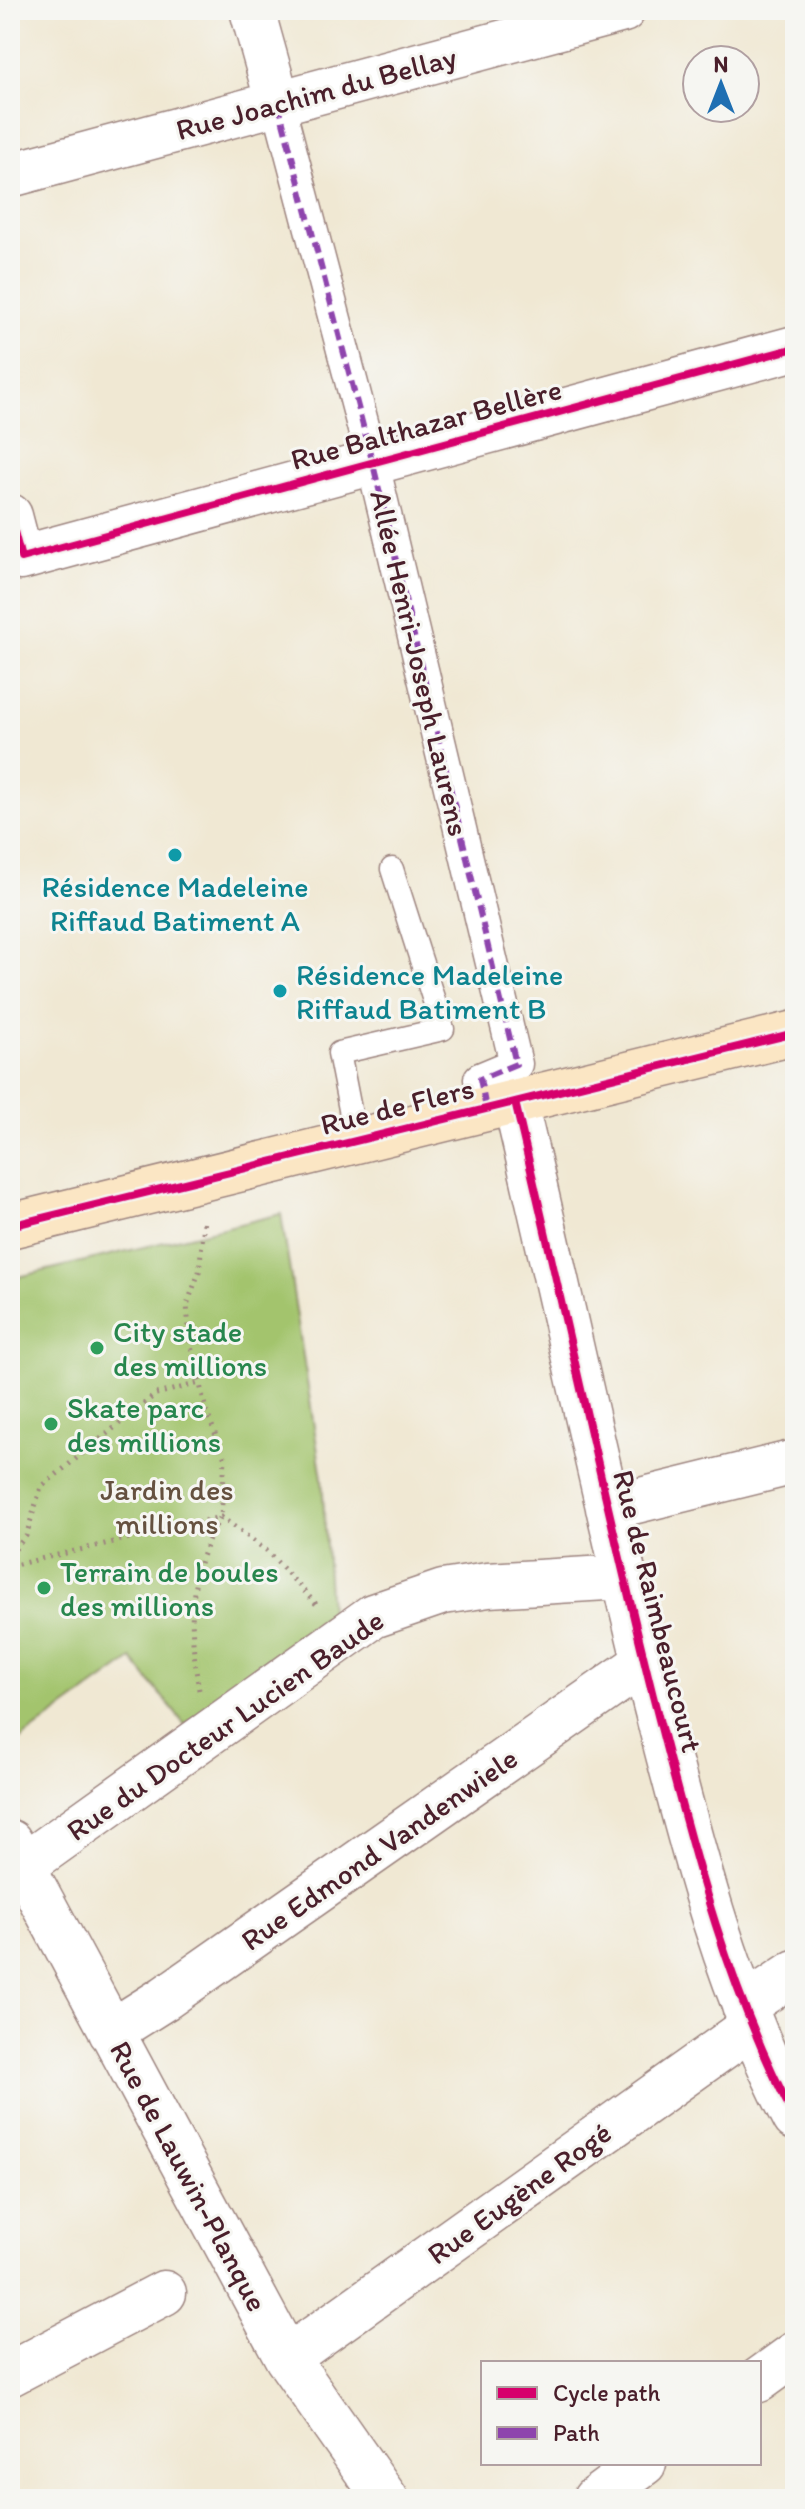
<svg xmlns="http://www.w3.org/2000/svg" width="805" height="2509" viewBox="0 0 805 2509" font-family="Itim,sans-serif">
	<rect width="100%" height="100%" fill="#f6f6f2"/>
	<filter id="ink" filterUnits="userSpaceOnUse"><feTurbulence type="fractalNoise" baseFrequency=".0125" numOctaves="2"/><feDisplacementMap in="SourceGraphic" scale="16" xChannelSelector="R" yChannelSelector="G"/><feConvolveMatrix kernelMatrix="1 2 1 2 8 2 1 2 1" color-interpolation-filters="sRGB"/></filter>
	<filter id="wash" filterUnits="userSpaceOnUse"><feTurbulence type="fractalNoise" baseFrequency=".006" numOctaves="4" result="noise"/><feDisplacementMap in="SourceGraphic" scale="32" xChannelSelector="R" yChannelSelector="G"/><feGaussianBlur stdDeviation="1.8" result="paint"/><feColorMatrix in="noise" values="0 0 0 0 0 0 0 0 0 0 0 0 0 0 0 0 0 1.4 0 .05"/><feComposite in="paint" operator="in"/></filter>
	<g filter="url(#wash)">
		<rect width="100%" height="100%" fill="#f0e8d3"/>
		<path fill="#a3c46d" stroke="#76724c" stroke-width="2" d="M 281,1214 L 322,1478 L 330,1612 L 185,1725 L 132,1659 L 10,1747 L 10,1279 Z"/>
	</g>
	<g filter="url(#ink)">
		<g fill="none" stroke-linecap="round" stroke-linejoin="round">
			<defs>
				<path id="service" d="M 356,1140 L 339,1053 L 443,1029 L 392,869"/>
				<path id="pedestrian" d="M 278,103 L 373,464 L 516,1064 L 480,1079 L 486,1108"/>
				<path id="minor" d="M 252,10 L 278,103
					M 10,175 L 623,10
					M 10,516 L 21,558 L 795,348
					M 515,1102 C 562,1300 604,1499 653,1696 C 690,1840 725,1986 795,2118
					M 608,1508 L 795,1462
					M 10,1842 L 287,2358 L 386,2499
					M 23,1866 L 373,1616 L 443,1592 L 488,1585 L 623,1577
					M 744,2006 L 795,1972
					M 111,2032 L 165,1998 L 645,1662
					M 287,2358 L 751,2027
					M 10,2374 L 164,2293
					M 759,2380 L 795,2354
					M 595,2499 L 644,2463"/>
				<path id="secondary" d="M 10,1226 L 795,1033"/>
			</defs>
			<use href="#service" stroke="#9d847f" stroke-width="25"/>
			<use href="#pedestrian" stroke="#9d847f" stroke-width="35"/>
			<use href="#minor" stroke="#9d847f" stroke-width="47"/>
			<use href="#secondary" stroke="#9d847f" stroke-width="47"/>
			<path stroke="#9d847f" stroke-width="5" stroke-dasharray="2 6" stroke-linecap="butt" d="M 204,1223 L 199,1272 L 187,1305 L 190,1342 L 206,1410 L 225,1459 L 221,1517
				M 10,1555 L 26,1536 L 41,1487 L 156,1394 L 200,1383
				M 10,1566 L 221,1517 L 266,1550 L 316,1604
				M 199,1690 C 189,1627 186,1575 220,1518"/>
			<use href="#service" stroke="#fff" stroke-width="22"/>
			<use href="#pedestrian" stroke="#fff" stroke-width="32"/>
			<use href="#minor" stroke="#fff" stroke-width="44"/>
			<use href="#secondary" stroke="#fbe6c4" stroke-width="44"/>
			<path stroke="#8e44ad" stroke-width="6" stroke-dasharray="12 6" stroke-linecap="butt" d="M 278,103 L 373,464 L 516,1064 L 480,1079 L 486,1108"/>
			<defs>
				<path id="cycleway" d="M 10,516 L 21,558 L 795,348
					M 515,1102 C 562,1300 604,1499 653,1696 C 690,1840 725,1986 795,2118
					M 10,1226 L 795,1033"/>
			</defs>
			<use href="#cycleway" stroke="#f6f6f2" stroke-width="13"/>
			<use href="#cycleway" stroke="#d6006c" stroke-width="8"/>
		</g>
	</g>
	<g fill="#0f9aa8" stroke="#f6f6f2" stroke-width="3">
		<circle cx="175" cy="855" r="8"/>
		<circle cx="280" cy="991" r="8"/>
	</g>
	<g fill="#2e9e5b" stroke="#f6f6f2" stroke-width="3">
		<circle cx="97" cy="1348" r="8"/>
		<circle cx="51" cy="1424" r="8"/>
		<circle cx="44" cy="1588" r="8"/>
	</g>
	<g text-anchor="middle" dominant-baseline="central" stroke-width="6" stroke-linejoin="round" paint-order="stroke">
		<g font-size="30" fill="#4a1f2b" stroke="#f6f6f2">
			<text transform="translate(316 93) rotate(-15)">Rue Joachim du Bellay</text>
			<text transform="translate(426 424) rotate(-15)">Rue Balthazar Bellère</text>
			<text transform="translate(420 663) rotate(77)">Allée Henri-Joseph Laurens</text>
			<text transform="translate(397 1106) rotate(-14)">Rue de Flers</text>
			<text transform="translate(658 1611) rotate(76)">Rue de Raimbeaucourt</text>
			<text transform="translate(225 1725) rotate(-35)">Rue du Docteur Lucien Baude</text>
			<text transform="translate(379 1849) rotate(-35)">Rue Edmond Vandenwiele</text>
			<text transform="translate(189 2176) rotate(62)">Rue de Lauwin-Planque</text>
			<text transform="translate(519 2193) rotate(-36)">Rue Eugène Rogé</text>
		</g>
		<g font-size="30" fill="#0d838f" stroke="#f6f6f2">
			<text x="175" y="886">Résidence Madeleine<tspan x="175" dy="34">Riffaud Batiment A</tspan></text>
			<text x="296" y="974" text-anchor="start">Résidence Madeleine<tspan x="296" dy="34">Riffaud Batiment B</tspan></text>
		</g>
		<g font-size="30" fill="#27864d" stroke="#f6f6f2" text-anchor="start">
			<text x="113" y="1331">City stade<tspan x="113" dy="34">des millions</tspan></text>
			<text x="67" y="1407">Skate parc<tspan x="67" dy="34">des millions</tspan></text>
			<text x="60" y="1571">Terrain de boules<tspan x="60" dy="34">des millions</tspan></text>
		</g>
		<g font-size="30" fill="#65513f" stroke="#f6f6f2">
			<text x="167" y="1489">Jardin des<tspan x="167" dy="34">millions</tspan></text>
		</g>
	</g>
	<rect width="805" height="2509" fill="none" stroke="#f6f6f2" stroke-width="40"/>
	<rect x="481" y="2361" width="280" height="104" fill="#f6f6f2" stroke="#b1a0a2" stroke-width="2"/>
	<rect x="497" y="2387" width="40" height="12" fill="#d6006c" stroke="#b1a0a2" stroke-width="2"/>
	<text x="553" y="2401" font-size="24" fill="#4a1f2b">Cycle path</text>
	<rect x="497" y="2427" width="40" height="12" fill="#8e44ad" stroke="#b1a0a2" stroke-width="2"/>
	<text x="553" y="2441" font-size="24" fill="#4a1f2b">Path</text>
	<g transform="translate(721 84)"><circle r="38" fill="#f6f6f2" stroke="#b1a0a2" stroke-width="2"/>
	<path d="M0-6L14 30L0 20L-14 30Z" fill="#1f6fb2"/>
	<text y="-12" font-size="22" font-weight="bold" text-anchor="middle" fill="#4a1f2b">N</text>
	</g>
</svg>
